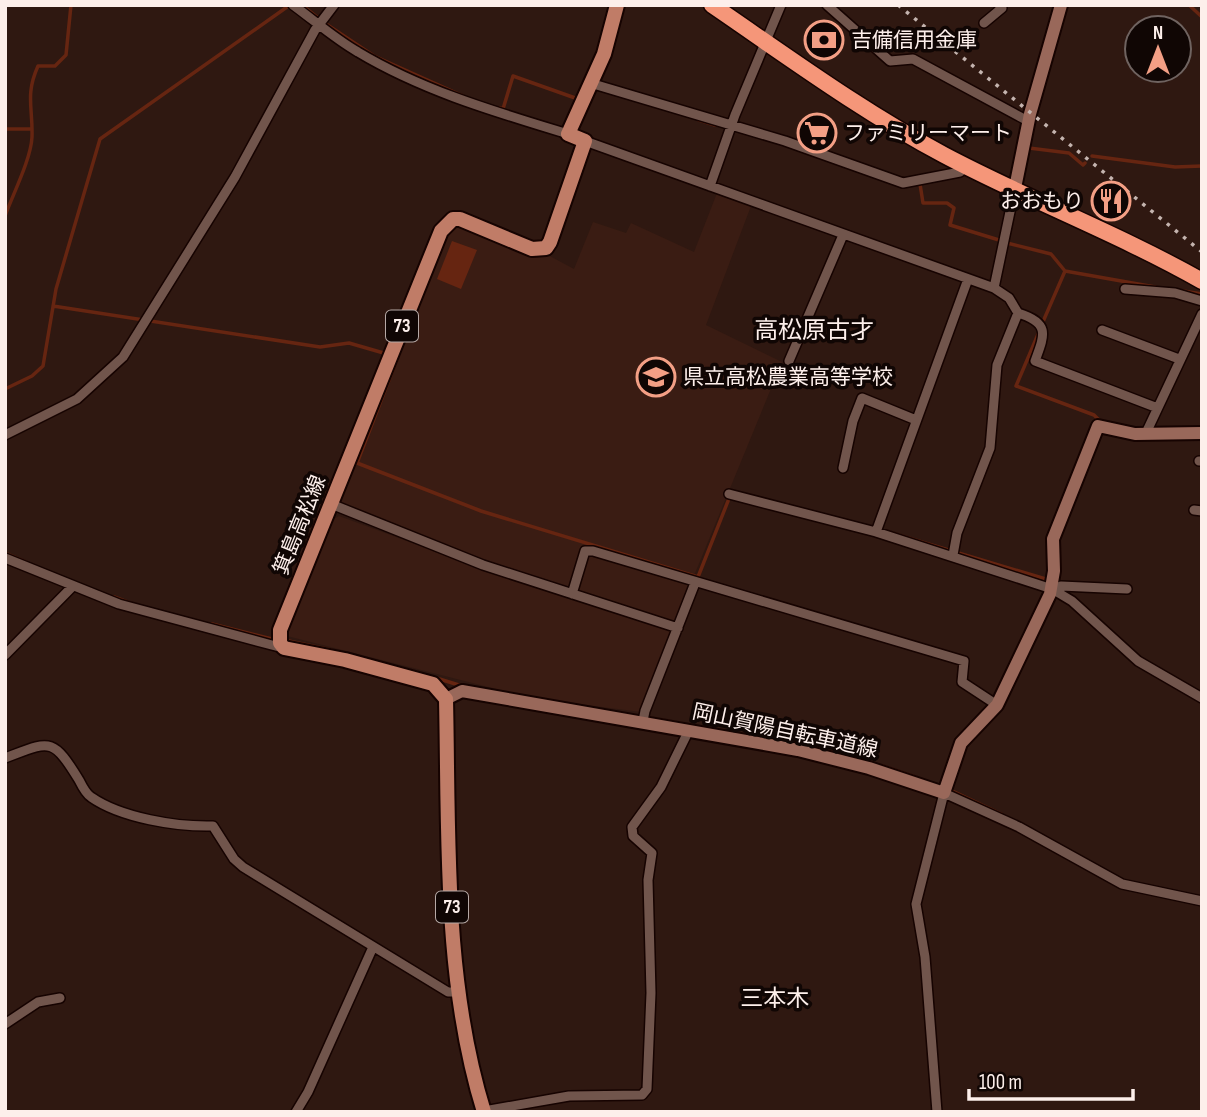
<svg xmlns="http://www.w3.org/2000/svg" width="1207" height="1117" viewBox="0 0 1207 1117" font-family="'Sofia Sans Condensed','Noto Sans JP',sans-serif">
	<rect width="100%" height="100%" fill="#2f1811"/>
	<path fill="#3a1c13" d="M 717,193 L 751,206 L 706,325 L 782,362 L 675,622 L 480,560 L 342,507 L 338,497 L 451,223 L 546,254 L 574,269 L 593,222 L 626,233 L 631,223 L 694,252 Z
		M 339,516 L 483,569 L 674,629 L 641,712 L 532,698 L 283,635 L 329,522 Z"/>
	<path fill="#662511" d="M 452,241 L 477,250 L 461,289 L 437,279 Z"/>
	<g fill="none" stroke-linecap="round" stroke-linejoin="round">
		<path stroke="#662511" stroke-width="3.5" d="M 302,5 L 317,17
			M 1189,5 L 1202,17
			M 326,24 L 374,56 L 463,96
			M 500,108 L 503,109 L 513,76 L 578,99
			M 699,120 L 715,125
			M 5,129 L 31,129
			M 1029,148 L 1069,153 L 1083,165 L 1085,163
			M 1092,156 L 1175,167 L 1202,166
			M 920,184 L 923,203 L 947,203 L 954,208 L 950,225 L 999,240
			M 5,216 C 13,194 31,159 32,137 C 33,108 25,95 38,66 L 55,66 L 66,55 L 71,5
			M 1007,243 L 1051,254 L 1065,271 L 1155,287
			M 1183,291 L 1202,294
			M 53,306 L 320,347 L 349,343 L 387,354
			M 1042,324 L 1065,271
			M 1039,332 L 1016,386 L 1094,415 L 1098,419
			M 397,359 L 357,463 L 481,511 L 698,577 L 730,496
			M 5,389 L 32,376 L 43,366 L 56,289 L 100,139 L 287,7
			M 885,531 L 1049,580
			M 5,553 L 26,562
			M 114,597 L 130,603
			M 212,624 L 276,640
			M 284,640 L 331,650
			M 396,667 L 419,673
			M 433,677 L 462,686
			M 632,715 L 683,724
			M 818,749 L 868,762
			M 882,766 L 915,777
			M 948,789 L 1001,814"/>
		<defs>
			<path id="street" d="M 293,5 C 315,21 335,39 358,52 C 423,91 496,112 568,134
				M 827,5 L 890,61 L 913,59 L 1028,121
				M 984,23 L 1002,8 L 999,5
				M 590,83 L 785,141 L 903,183 L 960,172 L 966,166
				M 585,141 L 994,288 L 1009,298 L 1018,313 L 997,365 L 990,448 L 957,533 L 953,555
				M 710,186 L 735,115 L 781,5
				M 994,288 L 1015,188
				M 1125,289 L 1175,293 L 1202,301
				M 1018,313 C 1050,323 1045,334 1035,361 L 1155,407
				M 1102,330 L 1179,359
				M 789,361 L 843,235
				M 1146,433 L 1202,314
				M 5,435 L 77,399 L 123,357 L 235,177 L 315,30 L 334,5
				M 1199,461 L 1202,461
				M 843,468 L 853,421 L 862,398 L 916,420
				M 729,494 L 876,532 L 1052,589 L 1072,601 L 1138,661 L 1202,698
				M 331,504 L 483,565 L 678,628
				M 1194,510 L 1202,511
				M 876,532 L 968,279
				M 5,558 L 119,604 L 283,648
				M 1059,593 L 1061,586 L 1127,589
				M 572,594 L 585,551 L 593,551 L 964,661 L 962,682 L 997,705
				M 5,655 L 72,587
				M 643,721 L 645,711 L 695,583
				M 5,758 C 50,741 52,736 79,780 C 82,786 86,794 91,797 C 121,818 177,827 213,826 L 234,859 L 243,867 L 448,992 L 459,992
				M 5,1024 L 38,1002 L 60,998
				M 484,1111 L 569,1096 L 642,1095 L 647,1089 L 651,993 L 648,880 L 652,853 L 633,836 L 632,827 L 661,787 L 689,730
				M 296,1112 L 308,1092 L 373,947
				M 937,1112 L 925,957 L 916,904 L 944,793 L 1019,827 L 1122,884 L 1202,901"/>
			<path id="secondary" d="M 1015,188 L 1030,114 L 1061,5
				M 446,699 L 462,691 L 798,750 L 869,768 L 944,793 L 961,743 L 997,705 L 1050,594 L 1054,571 L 1053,539 L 1098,426 L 1135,434 L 1202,433"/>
			<path id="primary" d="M 484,1112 C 443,980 449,836 446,699 L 433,684 L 345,660 L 284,648 L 280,643 L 280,630 L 441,231 L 453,219 L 460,219 L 532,249 L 546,248 L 550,242 L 585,141 L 568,134 L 604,54 L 617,5"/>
			<path id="highway" d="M 712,5 C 788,57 863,112 944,155 C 1029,200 1119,234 1202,281"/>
		</defs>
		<use href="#street" stroke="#160301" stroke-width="12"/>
		<use href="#secondary" stroke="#160301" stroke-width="16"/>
		<use href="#primary" stroke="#160301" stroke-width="18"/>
		<use href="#highway" stroke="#160301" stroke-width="19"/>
		<use href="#street" stroke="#71554c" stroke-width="9"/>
		<use href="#secondary" stroke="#99685a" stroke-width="12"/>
		<use href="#primary" stroke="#c07c67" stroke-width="14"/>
		<use href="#highway" stroke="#f59679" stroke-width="16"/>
		<path stroke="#c4b4af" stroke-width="3.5" stroke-dasharray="3.5 7" stroke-linecap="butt" d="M 898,5 L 1202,252"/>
	</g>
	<defs>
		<symbol id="bank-ring" viewBox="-11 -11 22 22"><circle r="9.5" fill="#100604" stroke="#f39f85" stroke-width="1.5"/><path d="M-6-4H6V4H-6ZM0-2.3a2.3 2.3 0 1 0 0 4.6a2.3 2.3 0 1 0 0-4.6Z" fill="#f39f85"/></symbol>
		<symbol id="supermarket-ring" viewBox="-11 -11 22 22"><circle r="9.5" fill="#100604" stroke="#f39f85" stroke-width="1.5"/><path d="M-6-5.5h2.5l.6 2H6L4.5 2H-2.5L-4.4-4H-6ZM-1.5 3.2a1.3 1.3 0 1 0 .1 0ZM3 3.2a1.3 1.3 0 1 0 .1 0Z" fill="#f39f85"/></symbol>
		<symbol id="restaurant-ring" viewBox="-11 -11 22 22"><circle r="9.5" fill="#100604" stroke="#f39f85" stroke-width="1.5"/><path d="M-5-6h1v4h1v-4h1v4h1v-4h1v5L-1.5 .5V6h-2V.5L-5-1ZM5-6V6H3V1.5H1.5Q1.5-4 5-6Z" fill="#f39f85"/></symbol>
		<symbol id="school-ring" viewBox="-11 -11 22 22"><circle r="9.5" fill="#100604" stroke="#f39f85" stroke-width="1.5"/><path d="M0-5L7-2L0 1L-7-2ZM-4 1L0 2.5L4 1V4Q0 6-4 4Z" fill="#f39f85"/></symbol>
	</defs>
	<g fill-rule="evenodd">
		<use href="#bank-ring" x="802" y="18" width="44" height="44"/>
		<use href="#supermarket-ring" x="795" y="111" width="44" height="44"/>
		<use href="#restaurant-ring" x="1089" y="179" width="44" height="44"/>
		<use href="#school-ring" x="634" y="355" width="44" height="44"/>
	</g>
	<g text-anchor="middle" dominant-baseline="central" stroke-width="7" stroke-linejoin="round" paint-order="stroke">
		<g fill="#100604" stroke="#b6a9a6" stroke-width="2">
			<rect x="386" y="310.5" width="32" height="31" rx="5"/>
			<rect x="436" y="891.5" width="32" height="31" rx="5"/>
		</g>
		<g font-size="19" font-weight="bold" fill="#fdefeb">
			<text x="402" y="326">73</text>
			<text x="452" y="907">73</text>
		</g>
		<g font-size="21" fill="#fdefeb" stroke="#100604" text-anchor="start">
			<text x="851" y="40">吉備信用金庫</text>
			<text x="844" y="133">ファミリーマート</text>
			<text x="1084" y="201" text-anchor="end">おおもり</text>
			<text x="683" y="377">県立高松農業高等学校</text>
		</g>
		<g font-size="21" fill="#fdefeb" stroke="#100604">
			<text transform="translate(300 525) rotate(-68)">箕島高松線</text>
			<text transform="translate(785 731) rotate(12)">岡山賀陽自転車道線</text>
		</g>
		<g font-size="23" fill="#fdefeb" stroke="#100604">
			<text x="775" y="999">三本木</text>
		</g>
		<g font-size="24" fill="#fdefeb" stroke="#100604">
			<text x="814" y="330">高松原古才</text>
		</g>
	</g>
	<rect width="1207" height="1117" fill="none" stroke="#fdefeb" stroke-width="14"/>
	<g transform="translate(1158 49)"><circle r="33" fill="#100604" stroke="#6f6360" stroke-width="2"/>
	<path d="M0-5L12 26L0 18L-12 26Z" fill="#f39f85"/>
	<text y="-10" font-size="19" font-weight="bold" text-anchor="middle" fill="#fdefeb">N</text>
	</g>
	<path d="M969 1089v10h164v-10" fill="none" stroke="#fdefeb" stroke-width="3.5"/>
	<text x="979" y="1089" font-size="21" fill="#fdefeb" stroke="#100604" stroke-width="5" paint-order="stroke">100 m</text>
</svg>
